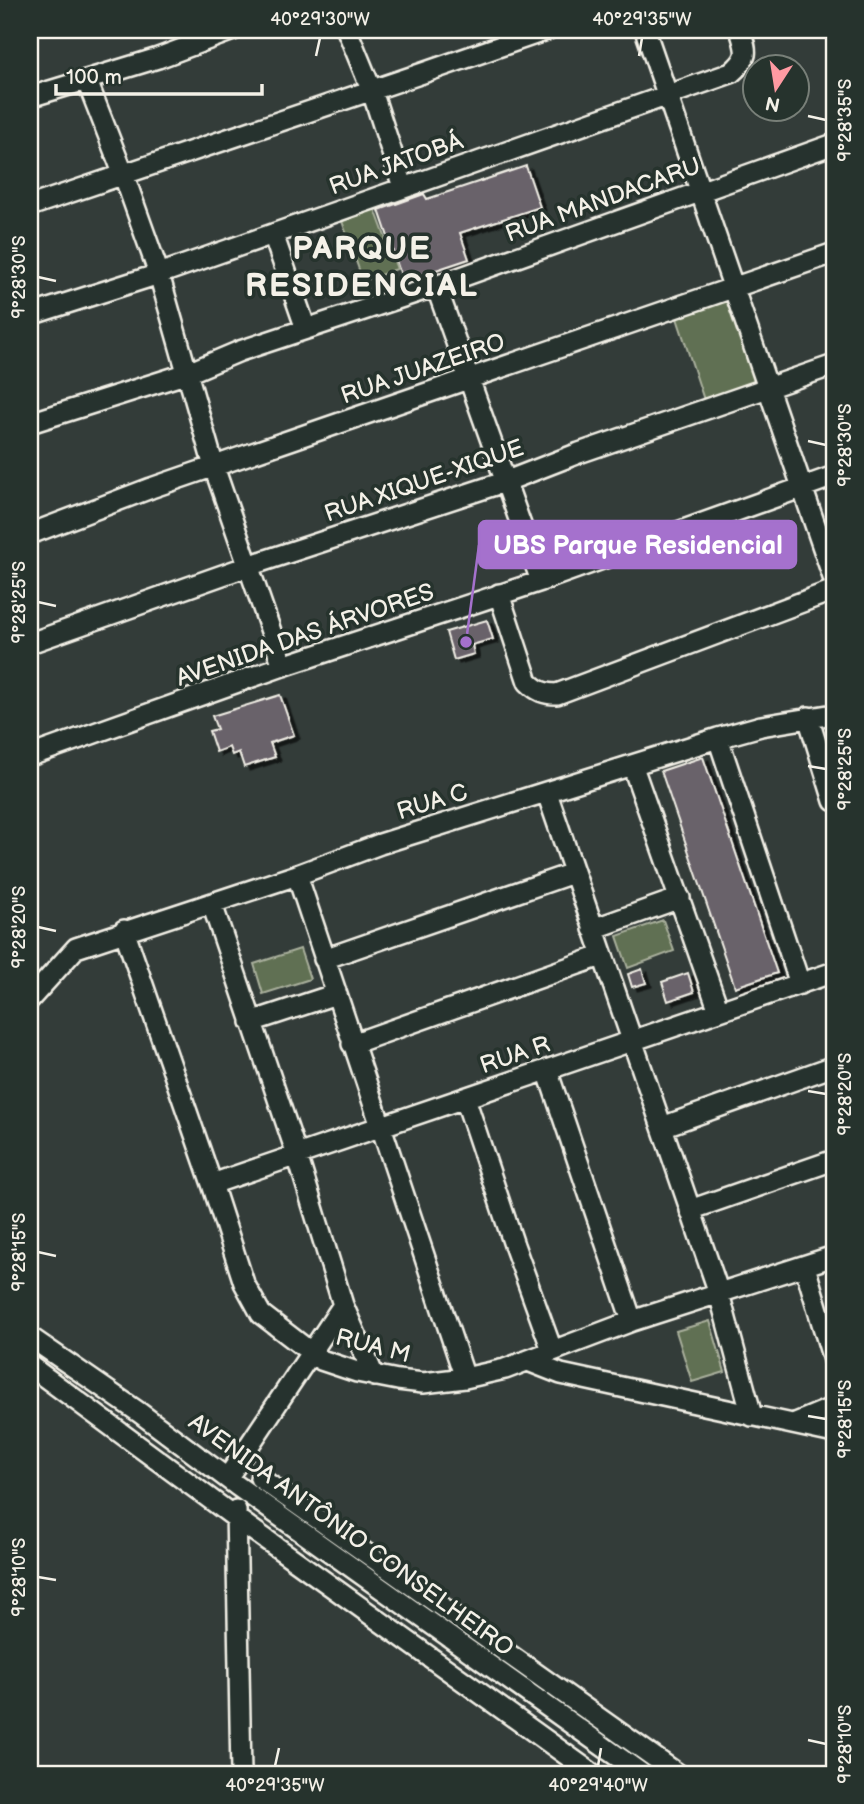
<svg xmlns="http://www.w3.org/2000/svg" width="864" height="1804" viewBox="0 0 864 1804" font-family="'Balsamiq Sans',sans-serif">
	<defs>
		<filter id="shadow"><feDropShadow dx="5.5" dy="3.5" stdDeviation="0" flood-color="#0009"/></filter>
	</defs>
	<rect width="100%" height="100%" fill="#333c39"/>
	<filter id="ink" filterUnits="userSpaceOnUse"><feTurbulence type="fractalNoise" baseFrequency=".0143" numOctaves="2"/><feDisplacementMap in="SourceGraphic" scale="14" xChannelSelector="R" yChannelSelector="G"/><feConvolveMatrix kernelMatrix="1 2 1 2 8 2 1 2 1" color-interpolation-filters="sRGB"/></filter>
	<g filter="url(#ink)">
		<path fill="#607052" stroke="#aab09d" stroke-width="2" d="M 375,209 L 397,269 L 363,281 L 342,221 Z
			M 730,294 L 760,385 L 705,403 L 675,312 Z
			M 663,920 L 674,951 L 628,968 L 617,936 Z
			M 300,949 L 310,979 L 263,994 L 254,964 Z
			M 710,1321 L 725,1372 L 692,1382 L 676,1331 Z"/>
		<path fill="#69626b" stroke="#f4f1e8" stroke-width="2" filter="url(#shadow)" d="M 526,166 L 540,207 L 460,233 L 469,259 L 403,281 L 379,210 L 424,194 L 427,199 Z
			M 487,620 L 493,639 L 472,645 L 474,654 L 454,660 L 446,632 Z
			M 280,695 L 294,735 L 270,743 L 275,757 L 244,767 L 239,752 L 232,755 L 229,747 L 216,752 L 209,731 L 217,729 L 212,716 Z
			M 703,757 L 777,973 L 735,987 L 661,771 Z
			M 642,969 L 646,983 L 632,987 L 628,974 Z
			M 688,973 L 694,992 L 668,1001 L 662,982 Z"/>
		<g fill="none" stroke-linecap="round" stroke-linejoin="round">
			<defs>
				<path id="minor" d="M 347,30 L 372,91 L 403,187
					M 645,30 L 834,580
					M 87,81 L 123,173 L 159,274 L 214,467 L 283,666
					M 30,97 L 158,58 L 233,30
					M 30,206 C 202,148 375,90 547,30
					M 273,234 L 306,329
					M 436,286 L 541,581
					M 30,315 L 159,274 L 731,73 C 750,57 747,52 740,30
					M 30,423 L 188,373 L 240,351 L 436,286 L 834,144
					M 30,534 L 151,488 L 834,253
					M 499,594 L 528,682 C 537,691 544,694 557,694 L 834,590
					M 30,643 L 248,566 L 507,481 L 579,453 L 834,365
					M 808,717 L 834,801
					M 718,738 L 800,984
					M 30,756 L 283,666 L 541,581 L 834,476
					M 633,767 L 719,1011
					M 547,793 L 719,1293 L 752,1416
					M 297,875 L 465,1378
					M 212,904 L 297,1155 L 343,1305 L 374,1376
					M 593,929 L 680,898
					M 124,930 L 212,1184 L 244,1283 L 261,1314 L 321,1360 L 357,1372 L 398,1380 L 423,1383 L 465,1378 L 505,1369 L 632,1321 L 834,1256
					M 324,959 L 573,873
					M 30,999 L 76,948 L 297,875 L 380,844 L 718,738 L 761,726 L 834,714
					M 251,1022 L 336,994
					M 352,1044 L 601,956
					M 547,1070 L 632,1321
					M 465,1098 L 514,1245 L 552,1350
					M 662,1127 L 834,1066
					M 212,1184 L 834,972
					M 690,1210 L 834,1160
					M 805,1267 L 834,1363
					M 30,1337 L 140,1413 L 236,1485 L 642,1774
					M 528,1361 L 561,1374 L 834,1433
					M 30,1366 L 236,1518 L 593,1774
					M 793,1424 L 834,1407
					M 228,1477 L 343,1305
					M 260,1478 L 678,1774
					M 236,1510 L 241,1774"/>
			</defs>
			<use href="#minor" stroke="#f4f1e8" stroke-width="24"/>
			<use href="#minor" stroke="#26332d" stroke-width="19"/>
		</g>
	</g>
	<path fill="none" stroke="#f4f1e8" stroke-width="2.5" d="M 316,56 L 320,38M 639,56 L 642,38M 808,116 L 826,120M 38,277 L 56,281M 808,441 L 826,445M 38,602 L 56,606M 808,766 L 826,769M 38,927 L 56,931M 808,1091 L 826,1094M 38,1252 L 56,1256M 808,1416 L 826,1419M 38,1577 L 56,1580M 808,1740 L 826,1744M 275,1766 L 279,1748M 598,1766 L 601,1748"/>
	<g text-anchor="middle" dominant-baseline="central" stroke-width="7" stroke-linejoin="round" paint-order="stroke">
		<g font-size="24" fill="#f4f1e8" stroke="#26332d">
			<text transform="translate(396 164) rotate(-20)">RUA JATOBÁ</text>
			<text transform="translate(603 200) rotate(-20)">RUA MANDACARU</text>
			<text transform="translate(423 369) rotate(-19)">RUA JUAZEIRO</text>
			<text transform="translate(424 481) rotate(-19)">RUA XIQUE-XIQUE</text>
			<text transform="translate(305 635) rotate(-19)">AVENIDA DAS ÁRVORES</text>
			<text transform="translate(432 802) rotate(-17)">RUA C</text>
			<text transform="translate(515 1055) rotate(-19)">RUA R</text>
			<text transform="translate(373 1346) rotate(14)">RUA M</text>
			<text transform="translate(351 1535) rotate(36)">AVENIDA ANTÔNIO CONSELHEIRO</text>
		</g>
		<g font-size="32" font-weight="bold" letter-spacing="2" fill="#f4f1e8" stroke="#26332d">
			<text x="362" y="249">PARQUE<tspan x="362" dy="37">RESIDENCIAL</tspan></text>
		</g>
	</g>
	<path fill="none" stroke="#a571cd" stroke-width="2.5" d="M466 642L479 545"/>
	<circle fill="#a571cd" stroke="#26332d" stroke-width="2.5" cx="466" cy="642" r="7"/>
	<rect fill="#a571cd" stroke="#a571cd" stroke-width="2.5" x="479" y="521" width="317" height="47" rx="7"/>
	<g font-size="26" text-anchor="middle" font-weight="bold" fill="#fff">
		<text x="638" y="554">UBS Parque Residencial</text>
	</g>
	<rect width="864" height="1804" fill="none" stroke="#26332d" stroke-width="77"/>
	<g transform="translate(776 88) rotate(192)"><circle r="33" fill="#26332d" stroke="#787f78" stroke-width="2"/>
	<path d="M0-5L12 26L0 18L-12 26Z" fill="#ff9aa2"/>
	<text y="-10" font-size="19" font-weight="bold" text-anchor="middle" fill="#f4f1e8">N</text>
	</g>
	<path d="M56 84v10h206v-10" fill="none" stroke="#f4f1e8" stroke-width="3.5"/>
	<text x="66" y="84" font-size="21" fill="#f4f1e8" stroke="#26332d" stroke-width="5" paint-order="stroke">100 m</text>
	<rect x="38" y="38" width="788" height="1728" fill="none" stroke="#f4f1e8" stroke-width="2.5"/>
	<g font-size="18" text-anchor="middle" fill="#f4f1e8">
		<text x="320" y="25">40°29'30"W</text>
		<text x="642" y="25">40°29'35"W</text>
		<text transform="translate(845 120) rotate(-90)" y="6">9°28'35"S</text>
		<text transform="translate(19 277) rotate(-90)" y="6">9°28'30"S</text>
		<text transform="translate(845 445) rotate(-90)" y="6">9°28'30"S</text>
		<text transform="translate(19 602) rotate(-90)" y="6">9°28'25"S</text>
		<text transform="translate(845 769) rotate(-90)" y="6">9°28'25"S</text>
		<text transform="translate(19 927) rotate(-90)" y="6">9°28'20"S</text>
		<text transform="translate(845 1094) rotate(-90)" y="6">9°28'20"S</text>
		<text transform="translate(19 1252) rotate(-90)" y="6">9°28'15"S</text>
		<text transform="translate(845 1419) rotate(-90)" y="6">9°28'15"S</text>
		<text transform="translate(19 1577) rotate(-90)" y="6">9°28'10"S</text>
		<text transform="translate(845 1744) rotate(-90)" y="6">9°28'10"S</text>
		<text x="275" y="1791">40°29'35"W</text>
		<text x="598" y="1791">40°29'40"W</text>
	</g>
</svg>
